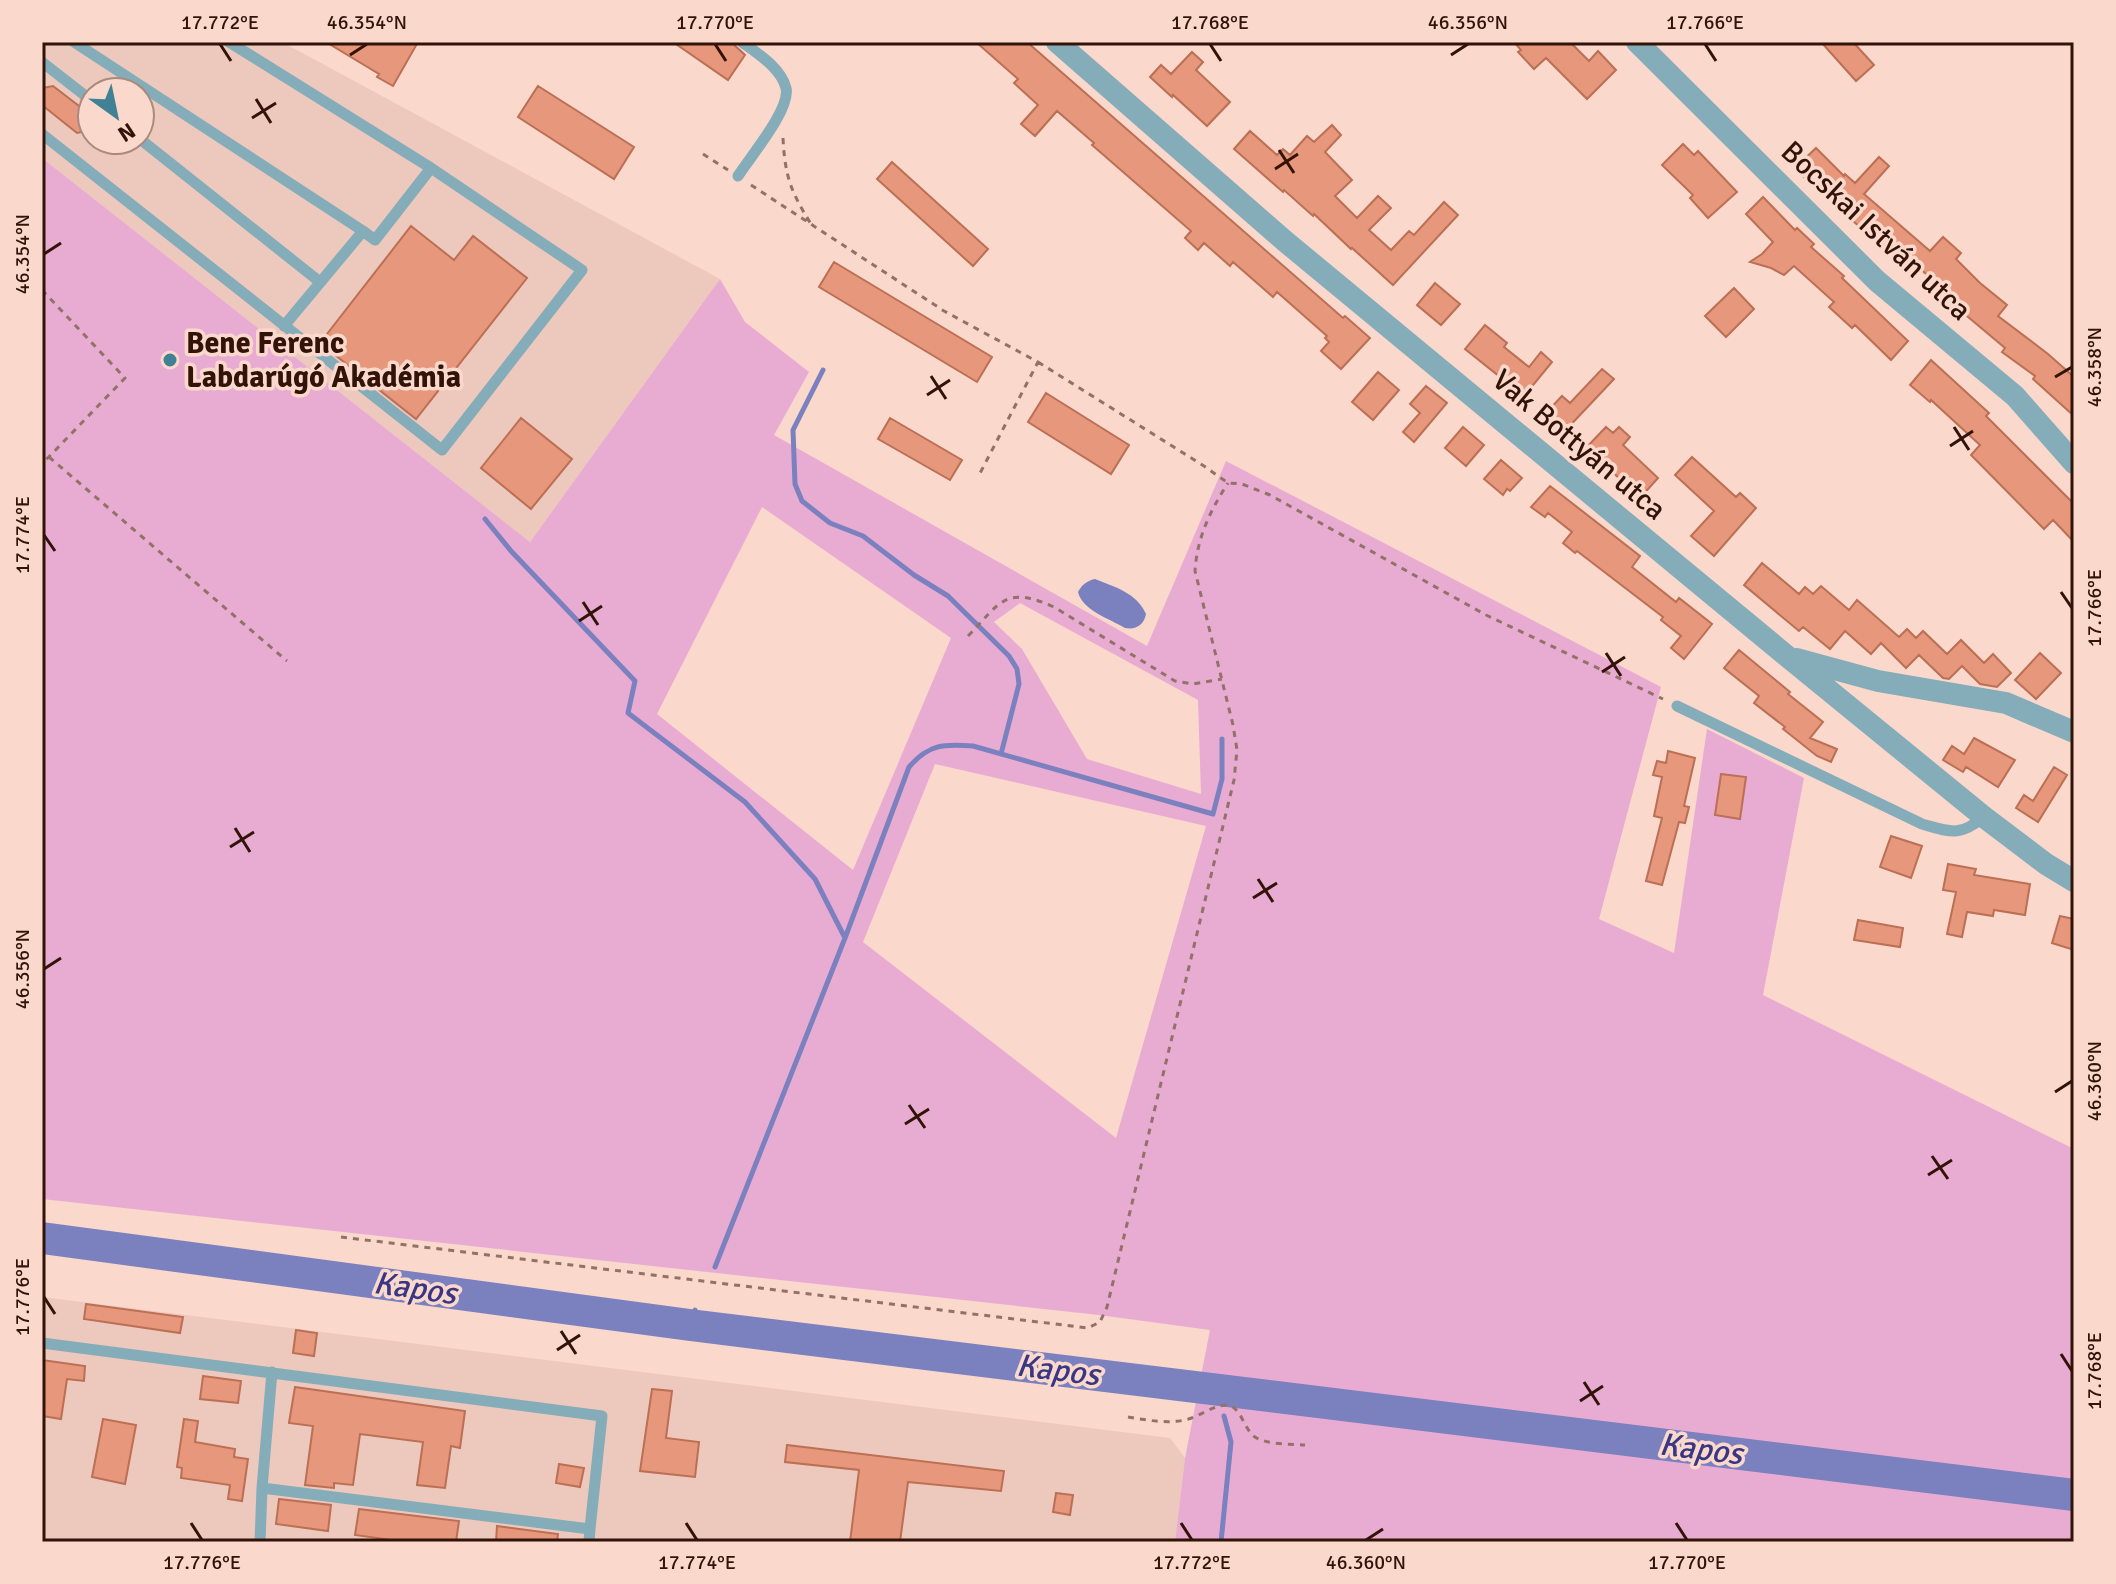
<svg xmlns="http://www.w3.org/2000/svg" width="2116" height="1584" viewBox="0 0 2116 1584" font-family="Signika,sans-serif">
	<rect width="100%" height="100%" fill="#fad8cc"/>
	<path fill="#edc8bc" fill-rule="evenodd" d="M 42,42 L 282,42 L 720,279 L 530,542 L 42,158 ZM 92,92 L 140,92 L 140,140 L 92,140 Z
		M 42,1297 L 1170,1438 L 1185,1458 L 1175,1542 L 42,1542 Z"/>
	<path fill="#e8acd3" fill-rule="evenodd" d="M 42,158 L 530,542 L 720,279 L 745,322 L 809,372 L 774,435 L 1147,646 L 1226,461 L 1661,687 L 1599,919 L 1674,953 L 1707,729 L 1804,778 L 1763,995 L 2074,1149 L 2074,1542 L 1175,1542 L 1185,1458 L 1210,1330 L 1099,1315 L 42,1199 ZM 762,507 L 951,638 L 853,870 L 657,714 ZM 1020,603 L 1198,700 L 1201,794 L 1087,759 L 1022,649 L 994,622 ZM 935,764 L 1206,826 L 1116,1138 L 863,942 Z"/>
	<path fill="#7b80be" d="M 1095,579 C 1115,587 1137,593 1146,614 C 1144,625 1136,630 1125,628 C 1110,619 1082,610 1078,592 C 1082,585 1086,581 1095,579 Z"/>
	<g fill="none" stroke-linecap="round" stroke-linejoin="round">
		<path stroke="#7b80be" stroke-width="5" d="M 823,370 L 793,430 L 795,484 L 802,501 L 830,523 L 863,536 L 914,575 L 948,596 L 1009,656 L 1017,669 L 1019,684 L 1001,754
			M 485,519 L 511,551 L 635,681 L 628,713 L 745,802 L 815,879 L 845,938
			M 715,1267 L 845,938 L 909,767 C 929,744 943,744 973,746 L 1213,814 L 1222,779 L 1222,739
			M 690,1325 L 695,1310
			M 1220,1399 L 1220,1389
			M 1221,1542 L 1231,1442 L 1224,1416"/>
		<path stroke="#7b80be" stroke-width="32" d="M 42,1238 L 690,1325 L 2074,1495"/>
	</g>
	<path fill="#e7977b" stroke="#bb6f54" stroke-width="2" d="M 326,42 L 418,42 L 393,86 L 377,77 L 379,74 Z
		M 673,42 L 731,42 L 745,55 L 728,80 Z
		M 976,42 L 1027,42 L 1343,318 L 1345,316 L 1370,338 L 1341,369 L 1321,351 L 1329,342 L 1325,338 L 1327,336 L 1277,292 L 1273,297 L 1233,262 L 1230,266 L 1204,243 L 1198,250 L 1185,238 L 1191,231 L 1092,145 L 1094,143 L 1057,111 L 1035,136 L 1021,124 L 1038,105 L 1014,83 L 1018,79 Z
		M 1514,42 L 1570,42 L 1589,61 L 1598,51 L 1616,70 L 1587,99 L 1546,58 L 1534,69 L 1518,52 L 1521,50 Z
		M 1821,42 L 1853,42 L 1874,65 L 1856,81 Z
		M 1192,52 L 1203,62 L 1196,70 L 1230,102 L 1207,126 L 1173,95 L 1172,97 L 1150,77 L 1161,65 L 1171,74 Z
		M 53,86 L 92,116 L 92,130 L 77,133 L 42,105 L 42,88 Z
		M 538,86 L 634,147 L 614,179 L 518,117 Z
		M 1332,125 L 1341,135 L 1325,152 L 1352,180 L 1335,196 L 1357,218 L 1378,196 L 1391,208 L 1369,230 L 1391,250 L 1409,231 L 1414,235 L 1444,202 L 1458,215 L 1393,285 L 1352,248 L 1351,249 L 1314,214 L 1313,216 L 1284,190 L 1283,192 L 1234,149 L 1250,131 L 1277,155 L 1283,149 L 1290,155 L 1307,136 L 1314,142 Z
		M 1683,144 L 1694,155 L 1698,151 L 1737,192 L 1708,218 L 1690,198 L 1693,195 L 1662,165 Z
		M 1816,148 L 1844,176 L 1845,174 L 1855,183 L 1879,157 L 1889,166 L 1864,194 L 1930,251 L 1943,237 L 1961,253 L 1956,259 L 1980,283 L 2007,305 L 1998,316 L 2048,354 L 2074,377 L 2074,416 L 2033,379 L 2035,376 L 2002,352 L 2005,348 L 1937,291 L 1941,287 L 1910,260 L 1905,266 L 1816,189 L 1795,168 Z
		M 892,162 L 988,249 L 973,266 L 877,179 Z
		M 1763,197 L 1795,230 L 1797,228 L 1814,244 L 1811,247 L 1844,276 L 1842,278 L 1908,341 L 1891,360 L 1855,325 L 1852,328 L 1829,307 L 1834,302 L 1794,266 L 1784,275 L 1771,268 L 1750,262 L 1762,254 L 1773,242 L 1746,214 Z
		M 411,226 L 454,260 L 473,236 L 527,278 L 416,419 L 320,343 Z
		M 834,262 L 992,357 L 977,382 L 819,287 Z
		M 1435,283 L 1460,304 L 1441,325 L 1417,305 Z
		M 1734,288 L 1754,309 L 1726,337 L 1705,316 Z
		M 1485,325 L 1507,343 L 1504,347 L 1529,367 L 1541,352 L 1552,362 L 1524,396 L 1465,349 Z
		M 1931,360 L 1989,413 L 1986,416 L 2074,504 L 2074,542 L 2053,520 L 2044,529 L 1971,455 L 1980,445 L 1931,400 L 1930,402 L 1910,385 Z
		M 1602,369 L 1614,379 L 1563,433 L 1544,415 L 1562,396 L 1570,403 Z
		M 1378,372 L 1399,390 L 1373,420 L 1352,402 Z
		M 1426,386 L 1447,403 L 1414,442 L 1403,432 L 1420,413 L 1410,404 Z
		M 1046,393 L 1129,445 L 1111,474 L 1028,422 Z
		M 521,418 L 572,459 L 531,509 L 481,468 Z
		M 890,418 L 962,460 L 950,480 L 878,439 Z
		M 1463,427 L 1484,445 L 1466,466 L 1445,448 Z
		M 1606,427 L 1613,433 L 1619,427 L 1630,437 L 1623,445 L 1658,478 L 1640,498 L 1604,464 L 1602,467 L 1584,450 Z
		M 1692,457 L 1736,497 L 1740,493 L 1756,508 L 1714,556 L 1691,536 L 1714,511 L 1675,475 Z
		M 1501,460 L 1522,478 L 1510,491 L 1507,489 L 1503,495 L 1484,479 Z
		M 1550,486 L 1640,556 L 1632,567 L 1676,602 L 1679,598 L 1712,624 L 1684,659 L 1671,648 L 1681,636 L 1661,620 L 1663,617 L 1577,551 L 1575,553 L 1563,543 L 1572,532 L 1548,513 L 1545,517 L 1531,507 Z
		M 1762,563 L 1799,594 L 1805,587 L 1813,594 L 1821,586 L 1849,610 L 1857,600 L 1899,637 L 1907,629 L 1916,638 L 1923,631 L 1947,654 L 1961,640 L 1984,663 L 1993,654 L 2011,673 L 1997,687 L 1980,684 L 1962,666 L 1949,679 L 1943,678 L 1919,655 L 1906,668 L 1881,643 L 1871,654 L 1845,631 L 1830,649 L 1803,627 L 1799,631 L 1744,585 Z
		M 1739,650 L 1790,692 L 1788,694 L 1823,722 L 1810,738 L 1837,749 L 1831,762 L 1817,756 L 1783,729 L 1785,727 L 1754,703 L 1759,696 L 1724,668 Z
		M 2040,653 L 2061,673 L 2036,699 L 2015,680 Z
		M 1974,738 L 2015,760 L 1998,787 L 1966,767 L 1963,772 L 1943,760 L 1952,746 L 1964,754 Z
		M 1668,751 L 1695,758 L 1684,806 L 1689,807 L 1685,823 L 1679,822 L 1662,885 L 1646,881 L 1662,818 L 1654,816 L 1662,777 L 1653,775 L 1657,761 L 1666,763 Z
		M 2054,767 L 2067,775 L 2038,822 L 2016,808 L 2024,795 L 2033,801 Z
		M 1721,774 L 1746,777 L 1740,819 L 1715,815 Z
		M 1891,836 L 1922,846 L 1911,878 L 1880,867 Z
		M 1948,864 L 1976,869 L 1974,875 L 2030,884 L 2025,915 L 1994,910 L 1993,916 L 1967,912 L 1962,937 L 1947,934 L 1956,892 L 1943,890 Z
		M 2060,916 L 2074,919 L 2074,950 L 2052,943 Z
		M 1858,920 L 1903,928 L 1900,947 L 1854,940 Z
		M 86,1304 L 183,1317 L 180,1333 L 84,1319 Z
		M 296,1330 L 317,1333 L 314,1356 L 293,1353 Z
		M 42,1360 L 85,1366 L 84,1381 L 67,1379 L 61,1419 L 42,1416 Z
		M 203,1376 L 241,1381 L 238,1403 L 200,1399 Z
		M 295,1387 L 465,1411 L 460,1448 L 451,1446 L 445,1488 L 417,1485 L 423,1442 L 360,1434 L 353,1485 L 334,1483 L 334,1488 L 305,1485 L 313,1426 L 289,1423 Z
		M 652,1389 L 672,1391 L 666,1438 L 699,1442 L 695,1477 L 640,1471 Z
		M 103,1419 L 136,1425 L 125,1484 L 92,1477 Z
		M 184,1419 L 198,1421 L 195,1442 L 235,1449 L 234,1457 L 248,1459 L 242,1501 L 228,1499 L 230,1485 L 181,1478 L 182,1468 L 177,1467 Z
		M 787,1445 L 1004,1471 L 1001,1491 L 908,1482 L 900,1542 L 850,1542 L 859,1470 L 785,1462 Z
		M 559,1464 L 584,1468 L 580,1487 L 556,1483 Z
		M 1056,1493 L 1073,1495 L 1070,1515 L 1053,1512 Z
		M 279,1499 L 331,1505 L 328,1531 L 276,1524 Z
		M 359,1509 L 459,1521 L 456,1542 L 405,1542 L 355,1535 Z
		M 497,1526 L 558,1534 L 557,1542 L 496,1542 Z"/>
	<g fill="none" stroke-linecap="round" stroke-linejoin="round">
		<path stroke="#927267" stroke-width="3" stroke-dasharray="6 6" stroke-linecap="butt" d="M 783,138 C 785,177 791,192 811,224
			M 703,154 L 728,170
			M 751,185 L 944,311 L 1038,362 L 978,477
			M 42,290 L 125,378 L 42,464
			M 1038,362 L 1204,466 L 1228,483 L 1242,484 L 1270,495 L 1486,615 L 1663,699
			M 49,457 L 287,661
			M 968,636 C 1001,602 1005,585 1054,607 L 1175,681 L 1193,684 L 1222,679
			M 341,1237 L 1088,1328 L 1100,1322 L 1107,1307 L 1234,780 L 1237,750 L 1233,725 L 1195,571 C 1197,538 1210,511 1228,483
			M 1128,1417 C 1147,1420 1166,1424 1185,1420 C 1199,1417 1213,1405 1227,1405 C 1241,1406 1244,1430 1255,1437 C 1268,1445 1290,1444 1305,1445"/>
		<path stroke="#84acb9" stroke-width="11" d="M 74,42 L 363,231 L 284,326
			M 42,62 L 92,101
			M 42,134 L 442,450 L 582,270 L 431,168 L 229,42
			M 140,139 L 320,282
			M 738,176 C 750,157 791,109 786,88 C 781,68 757,53 742,42
			M 363,231 L 375,240 L 431,168
			M 1677,706 L 1922,824 C 1951,832 1959,837 1984,817
			M 42,1343 L 602,1416 L 590,1529 L 262,1488 L 272,1372
			M 260,1542 L 262,1488
			M 589,1542 L 590,1529"/>
		<path stroke="#84acb9" stroke-width="22" d="M 1057,42 L 1286,242 L 1788,657 L 1984,817 L 2046,864 L 2074,881
			M 1637,42 L 1877,281 L 2015,396 L 2074,463
			M 1797,659 L 1878,681 L 2006,703 L 2074,732"/>
	</g>
	<path fill="none" stroke="#311308" stroke-width="3" d="M 220,44 L 231,61M 715,44 L 726,61M 1210,44 L 1221,61M 1705,44 L 1716,61M 350,55 L 367,44M 1451,55 L 1468,44M 256,99 L 271,123M 252,118 L 276,103M 1279,150 L 1294,173M 1275,169 L 1298,154M 44,254 L 61,243M 931,376 L 946,399M 2055,377 L 2072,367M 927,395 L 950,380M 1954,427 L 1969,450M 1950,446 L 1973,431M 44,535 L 55,551M 2061,592 L 2072,608M 583,602 L 598,625M 579,621 L 602,606M 1606,653 L 1621,676M 1602,672 L 1625,657M 235,828 L 250,852M 230,847 L 254,832M 1258,879 L 1273,902M 1253,898 L 1277,883M 44,969 L 61,958M 2055,1092 L 2072,1081M 909,1105 L 925,1128M 905,1124 L 929,1109M 1932,1156 L 1948,1179M 1928,1175 L 1952,1160M 44,1297 L 55,1314M 561,1331 L 576,1354M 557,1350 L 580,1335M 2061,1354 L 2072,1371M 1584,1382 L 1599,1405M 1580,1401 L 1603,1386M 191,1523 L 202,1540M 686,1523 L 697,1540M 1181,1523 L 1192,1540M 1676,1523 L 1687,1540M 1366,1540 L 1383,1529"/>
	<circle fill="#418195" stroke="#fad8cc" stroke-width="3" cx="170" cy="360" r="8"/>
	<g text-anchor="middle" dominant-baseline="central" stroke-width="7" stroke-linejoin="round" paint-order="stroke">
		<g font-size="30" fill="#311308" stroke="#fad8cc">
			<text transform="translate(1876 231) rotate(43)">Bocskai István utca</text>
			<text transform="translate(1579 445) rotate(40)">Vak Bottyán utca</text>
		</g>
		<g font-size="30" font-weight="bold" fill="#311308" stroke="#fad8cc" text-anchor="start">
			<text x="186" y="343">Bene Ferenc<tspan x="186" dy="34">Labdarúgó Akadémia</tspan></text>
		</g>
		<g font-size="32" font-style="italic" fill="#393683" stroke="#fad8cc">
			<text transform="translate(415 1288) rotate(8)">Kapos</text>
			<text transform="translate(1058 1370) rotate(7)">Kapos</text>
			<text transform="translate(1701 1449) rotate(7)">Kapos</text>
		</g>
	</g>
	<rect width="2116" height="1584" fill="none" stroke="#fad8cc" stroke-width="88"/>
	<g transform="translate(116 116) rotate(147)"><circle r="38" fill="#fad8cc" stroke="#aa897e" stroke-width="2"/>
	<path d="M0-6L14 30L0 20L-14 30Z" fill="#418195"/>
	<text y="-12" font-size="22" font-weight="bold" text-anchor="middle" fill="#311308">N</text>
	</g>
	<rect x="44" y="44" width="2028" height="1496" fill="none" stroke="#311308" stroke-width="3"/>
	<g font-size="20" text-anchor="middle" fill="#311308">
		<text x="220" y="29">17.772°E</text>
		<text x="367" y="29">46.354°N</text>
		<text x="715" y="29">17.770°E</text>
		<text x="1210" y="29">17.768°E</text>
		<text x="1468" y="29">46.356°N</text>
		<text x="1705" y="29">17.766°E</text>
		<text transform="translate(22 254) rotate(-90)" y="7">46.354°N</text>
		<text transform="translate(2094 367) rotate(-90)" y="7">46.358°N</text>
		<text transform="translate(22 535) rotate(-90)" y="7">17.774°E</text>
		<text transform="translate(2094 608) rotate(-90)" y="7">17.766°E</text>
		<text transform="translate(22 969) rotate(-90)" y="7">46.356°N</text>
		<text transform="translate(2094 1081) rotate(-90)" y="7">46.360°N</text>
		<text transform="translate(22 1297) rotate(-90)" y="7">17.776°E</text>
		<text transform="translate(2094 1371) rotate(-90)" y="7">17.768°E</text>
		<text x="202" y="1569">17.776°E</text>
		<text x="697" y="1569">17.774°E</text>
		<text x="1192" y="1569">17.772°E</text>
		<text x="1366" y="1569">46.360°N</text>
		<text x="1687" y="1569">17.770°E</text>
	</g>
</svg>
